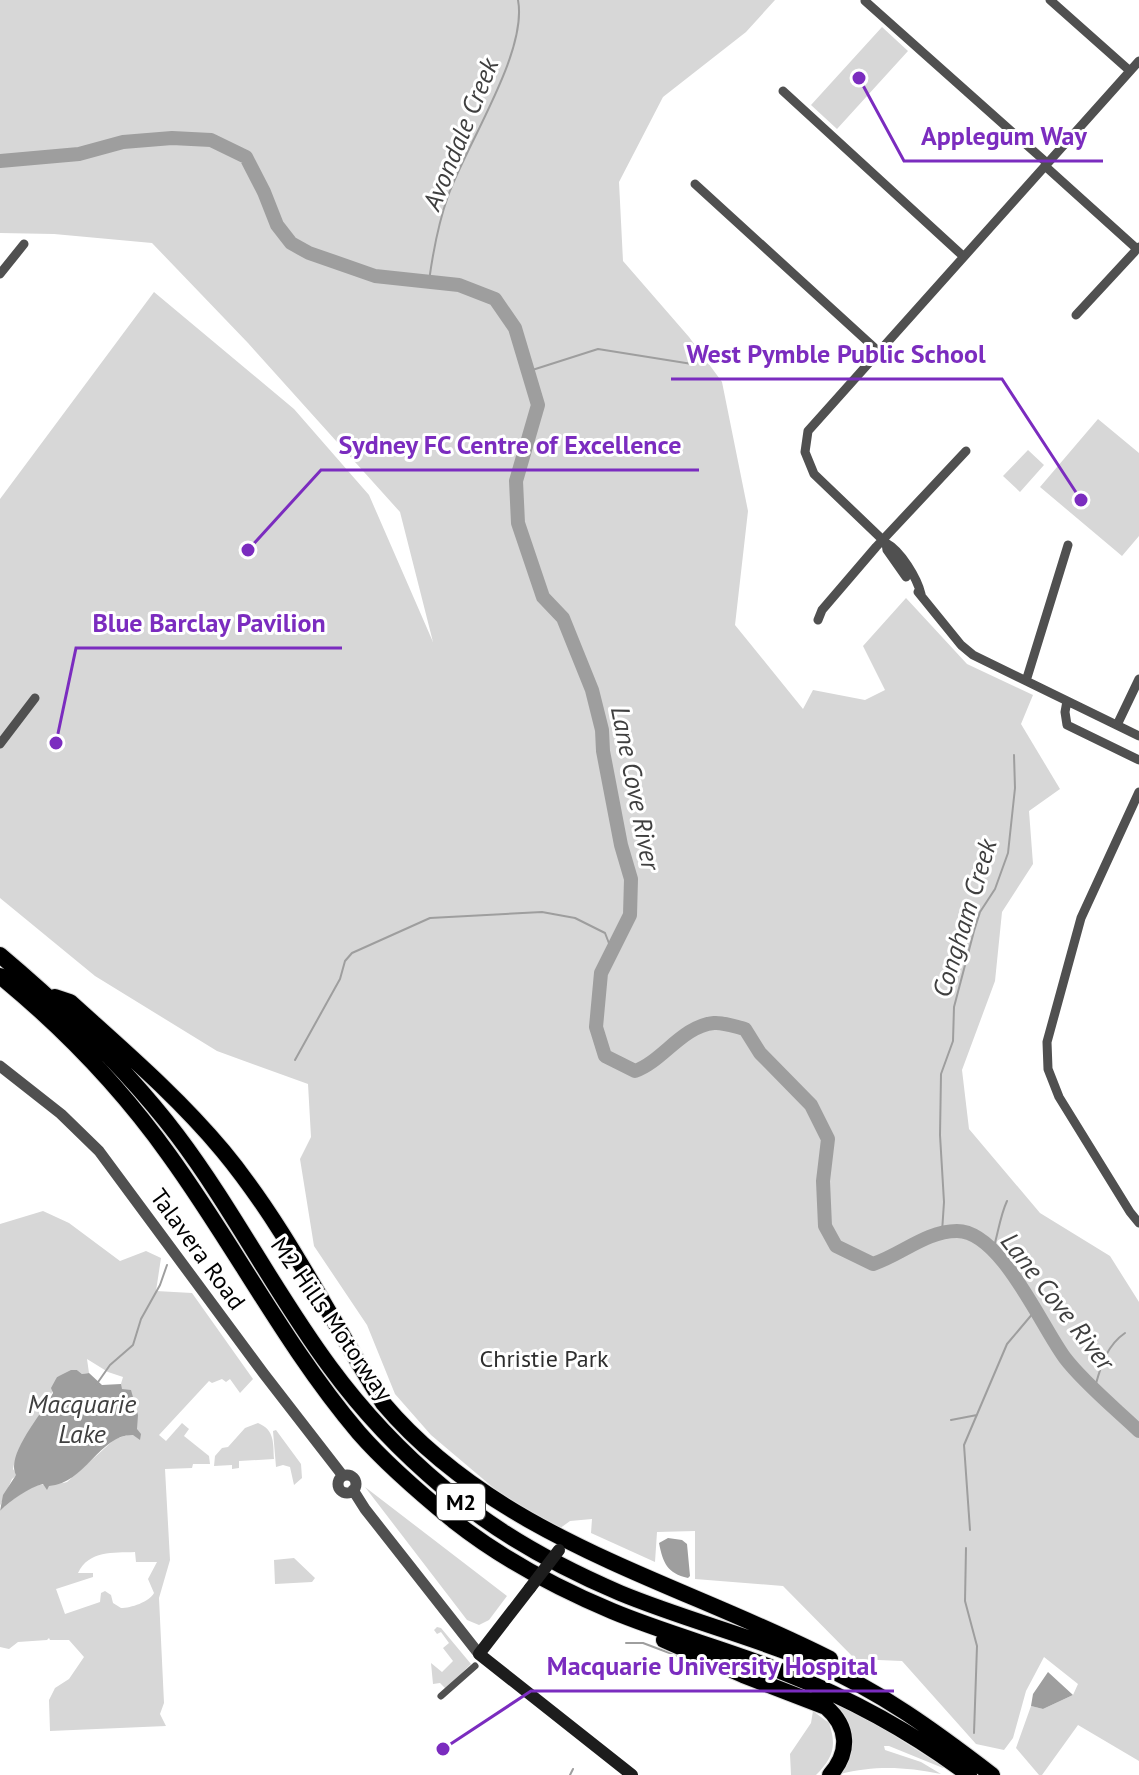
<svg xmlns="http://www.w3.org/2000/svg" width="1139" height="1775" viewBox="0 0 1139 1775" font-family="'PT Sans',sans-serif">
	<rect width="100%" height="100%" fill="#fff"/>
	<path fill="#d7d7d7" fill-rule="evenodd" d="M 0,0 L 775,0 L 746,32 L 663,97 L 619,182 L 623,261 L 689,337 L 722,382 L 748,511 L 735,625 L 803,709 L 813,690 L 865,700 L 885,690 L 863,646 L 906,598 L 967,664 L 1033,695 L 1021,724 L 1060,789 L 1029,811 L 1033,864 L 1002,912 L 995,981 L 962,1070 L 969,1129 L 1040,1213 L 1110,1256 L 1139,1302 L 1139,1761 L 1078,1725 L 1042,1775 L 1039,1775 L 1016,1748 L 1031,1706 L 1043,1709 L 1073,1695 L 1078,1684 L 1044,1657 L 1026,1691 L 1013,1738 L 1004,1750 L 976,1744 L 902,1661 L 855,1659 L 783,1586 L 695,1579 L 695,1531 L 657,1532 L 655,1562 L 591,1533 L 592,1519 L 570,1521 L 559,1529 L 496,1490 L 431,1435 L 395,1394 L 367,1325 L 314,1246 L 300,1159 L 311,1137 L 308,1084 L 217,1051 L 95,976 L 0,898 L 0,499 L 154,292 L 294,409 L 369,495 L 433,642 L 400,512 L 248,343 L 152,243 L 54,234 L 0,233 Z
		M 882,27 L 908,51 L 837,129 L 811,105 Z
		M 1098,419 L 1139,453 L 1139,536 L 1122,556 L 1040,487 Z
		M 1028,450 L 1044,465 L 1020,492 L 1003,476 Z
		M 43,1211 L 69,1223 L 120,1261 L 146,1251 L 161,1258 L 156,1291 L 192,1293 L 253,1379 L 240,1393 L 230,1379 L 226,1382 L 222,1379 L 212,1383 L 209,1381 L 159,1435 L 166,1441 L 182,1423 L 189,1429 L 184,1436 L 209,1456 L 210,1464 L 193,1464 L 192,1468 L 165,1469 L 170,1560 L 159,1598 L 164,1703 L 160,1714 L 166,1726 L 50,1731 L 49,1700 L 55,1688 L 69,1679 L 84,1657 L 69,1640 L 50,1640 L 49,1638 L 47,1640 L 18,1642 L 9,1649 L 0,1647 L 0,1511 C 8,1503 29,1486 40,1485 C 50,1483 57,1485 67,1482 L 115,1439 L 137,1432 L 137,1404 L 120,1387 L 123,1377 L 108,1372 L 87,1359 L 89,1373 L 82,1374 L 77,1370 L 57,1377 C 49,1412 20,1434 13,1469 L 17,1475 L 12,1479 L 0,1506 L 0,1224 ZM 135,1552 L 136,1562 L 157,1562 L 148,1579 L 154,1593 C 149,1602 131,1608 121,1608 L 113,1603 L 111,1595 L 105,1591 L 101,1593 L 100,1602 L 65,1614 L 56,1589 L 93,1577 L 93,1573 L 78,1573 C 89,1550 113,1553 135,1552 Z
		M 258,1423 C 275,1430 273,1443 274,1459 L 239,1461 L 239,1468 L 232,1469 L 232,1465 L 214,1466 L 215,1456 L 222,1448 L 228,1447 L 245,1428 Z
		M 276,1430 L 301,1464 L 302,1478 L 294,1485 L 290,1467 L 283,1465 L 276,1467 L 273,1431 Z
		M 365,1487 L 507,1596 L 489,1620 L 479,1625 L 467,1620 Z
		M 294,1558 L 315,1578 L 312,1582 L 275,1584 L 274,1560 Z
		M 437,1627 L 441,1628 L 471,1664 L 446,1689 L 440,1683 L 433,1684 L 431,1663 L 442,1672 L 453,1661 L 443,1648 L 449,1643 L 441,1632 L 437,1634 L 434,1630 Z
		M 830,1701 L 871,1721 L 944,1767 L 943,1768 L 889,1746 L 884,1746 L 885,1750 L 921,1762 L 941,1774 C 906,1767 876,1765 840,1774 L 845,1764 Z
		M 813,1711 L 829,1723 C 837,1746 833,1758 816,1775 L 791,1775 L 790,1754 L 811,1723 Z"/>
	<path fill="#9e9e9e" d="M 71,1370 L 77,1370 L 82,1374 L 89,1373 L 102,1385 L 121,1384 L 122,1389 L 131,1390 L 138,1415 L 137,1429 L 141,1434 L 140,1440 L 133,1435 C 100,1434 85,1484 49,1486 L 47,1490 L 43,1484 C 28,1488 11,1500 0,1511 L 3,1495 L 16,1475 C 5,1455 43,1413 53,1393 L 51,1388 L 57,1377 Z
		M 668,1538 L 682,1540 L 687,1544 L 690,1576 L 688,1578 C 667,1573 663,1563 659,1543 Z
		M 1048,1672 L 1073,1695 L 1043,1709 L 1031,1706 L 1033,1694 Z"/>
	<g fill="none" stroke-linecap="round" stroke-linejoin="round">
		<path stroke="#9e9e9e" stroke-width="2" d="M 429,281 C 433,252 438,224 448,196 C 466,145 528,52 518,0
			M 526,372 L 598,349 L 692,364
			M 295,1060 L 340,979 L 345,961 L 352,953 L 430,918 L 542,912 L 575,918 L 605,933 L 612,951
			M 942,1232 L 944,1202 L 940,1135 L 941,1074 L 953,1041 L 954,1007 L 974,931 L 980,912 L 995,889 L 1008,853 L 1015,788 L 1014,755
			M 993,1250 C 998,1234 1000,1216 1007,1201
			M 96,1385 L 110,1365 L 133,1345 L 141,1319 L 160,1285 L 167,1265
			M 1095,1387 C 1101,1366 1106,1346 1125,1333
			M 951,1420 L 977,1415
			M 970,1530 L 964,1445 L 1007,1344 L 1034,1312
			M 966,1548 L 965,1601 L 977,1646 L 974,1733
			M 626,1643 L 643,1643 L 680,1657
			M 570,1775 L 573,1769"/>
		<path stroke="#9e9e9e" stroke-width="14" d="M 0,161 L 79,154 L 123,142 L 172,138 L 211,140 L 246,157 L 264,192 L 277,225 L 291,243 L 309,253 L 375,276 L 459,285 L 495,299 L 515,328 L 538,405 L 516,481 L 518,523 L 543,597 L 563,618 L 592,690 L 602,730 L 603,751 L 621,845 L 631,879 L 630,915 L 601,973 L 596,1027 L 605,1056 L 635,1071 C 663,1061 682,1026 714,1023 C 723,1022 736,1027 745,1029 L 760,1053 L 811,1105 L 828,1139 L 823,1181 L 825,1226 L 836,1246 L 873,1264 C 901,1255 926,1231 957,1231 C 1001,1231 1041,1326 1065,1358 C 1084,1383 1116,1409 1139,1431"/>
		<defs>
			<path id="motorway" d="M 0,955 C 64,1009 126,1068 177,1135 C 233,1209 275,1293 330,1367 C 363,1412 401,1452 444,1488 C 495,1532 557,1566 620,1593 C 683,1619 750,1636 813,1662 C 879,1690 936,1732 992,1775
				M 0,976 C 62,1027 122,1089 169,1155 C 235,1246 286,1347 359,1433 C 387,1465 421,1494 454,1521 C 501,1558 557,1588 612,1611 C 667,1634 726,1649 783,1672 C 849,1698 912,1732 969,1775
				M 55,997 L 70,1002 C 123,1050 177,1096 223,1151 C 286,1227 330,1319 383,1403 C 498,1539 677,1581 830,1659
				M 664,1640 L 743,1675 L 826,1707 C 849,1727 850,1752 830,1775"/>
		</defs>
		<use href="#motorway" stroke="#dbdbdb" stroke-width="18"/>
		<path stroke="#505050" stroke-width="7" d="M 441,1696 L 475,1666"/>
		<path stroke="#505050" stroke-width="9" d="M 1050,0 L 1130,71
			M 865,1 L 1047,163
			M 783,91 L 963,256
			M 1045,166 L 1137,249
			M 695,184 L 878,351
			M 0,274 L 24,244
			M 1076,315 L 1139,247
			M 886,543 L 887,550 L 906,577
			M 918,592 L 961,645 L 973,655 L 1139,736
			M 921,594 C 917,578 901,551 886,543 L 814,474 L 805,452 L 808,431 L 1139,61
			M 818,620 L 822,610 L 876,547 L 966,451
			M 1026,681 L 1068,545
			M 1067,701 L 1065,712 L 1067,725 L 1139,760
			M 1117,725 L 1139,679
			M 0,744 L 35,698
			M 1139,792 L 1081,918 L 1047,1042 L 1048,1069 L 1059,1097 L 1130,1212 L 1139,1223"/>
		<path stroke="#505050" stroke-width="11" d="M 0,1066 L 61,1114 L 99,1151 L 264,1374 L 343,1476
			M338 1484a9 9 0 1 1 18 0a9 9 0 1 1-18 0Z
			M 353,1490 L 365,1509 L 479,1654"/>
		<path stroke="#1d1d1d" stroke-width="12" d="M 530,1588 L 479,1654 L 632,1775"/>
		<use href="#motorway" stroke="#000" stroke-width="16"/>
		<path stroke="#1d1d1d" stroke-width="12" d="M 530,1588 L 559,1550"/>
	</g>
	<g text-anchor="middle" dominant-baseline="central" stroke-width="6" stroke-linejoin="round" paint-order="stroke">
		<rect fill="#fff" stroke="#4c4c4c" stroke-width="2" x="437" y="1484" width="48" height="36" rx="6"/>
		<g font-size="22" font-weight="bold" fill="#000">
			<text x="461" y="1502">M2</text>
		</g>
		<g font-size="24" fill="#000" stroke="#fff">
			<text transform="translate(198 1249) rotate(54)">Talavera Road</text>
			<text transform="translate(332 1319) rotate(55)">M2 Hills Motorway</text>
		</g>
		<g font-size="24" fill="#2e2e2e" stroke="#fff">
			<text x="544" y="1358">Christie Park</text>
		</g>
		<g font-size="26" font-style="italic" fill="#3f3f3f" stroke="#fff">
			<text transform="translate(460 134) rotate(-68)">Avondale Creek</text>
			<text transform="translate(636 788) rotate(79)">Lane Cove River</text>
			<text transform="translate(964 918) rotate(-73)">Congham Creek</text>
			<text transform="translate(1058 1301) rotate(52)">Lane Cove River</text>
			<text x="82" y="1403">Macquarie<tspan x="82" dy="30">Lake</tspan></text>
		</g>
	</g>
	<path fill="none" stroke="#7b2cbf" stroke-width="3" d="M859 78L904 161H1103M1081 500L1002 379H671M248 550L321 470H699M56 743L76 648H342M443 1749L531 1691H894"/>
	<g fill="#7b2cbf" stroke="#fff" stroke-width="3">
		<circle cx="859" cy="78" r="8"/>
		<circle cx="1081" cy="500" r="8"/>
		<circle cx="248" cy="550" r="8"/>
		<circle cx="56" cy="743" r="8"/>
		<circle cx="443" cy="1749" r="8"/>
	</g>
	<g font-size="26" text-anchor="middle" font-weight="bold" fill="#7b2cbf" stroke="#fff" stroke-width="6" stroke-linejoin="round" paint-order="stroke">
		<text x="1004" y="145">Applegum Way</text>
		<text x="836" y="363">West Pymble Public School</text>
		<text x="510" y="454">Sydney FC Centre of Excellence</text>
		<text x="209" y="632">Blue Barclay Pavilion</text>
		<text x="712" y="1675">Macquarie University Hospital</text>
	</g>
</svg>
